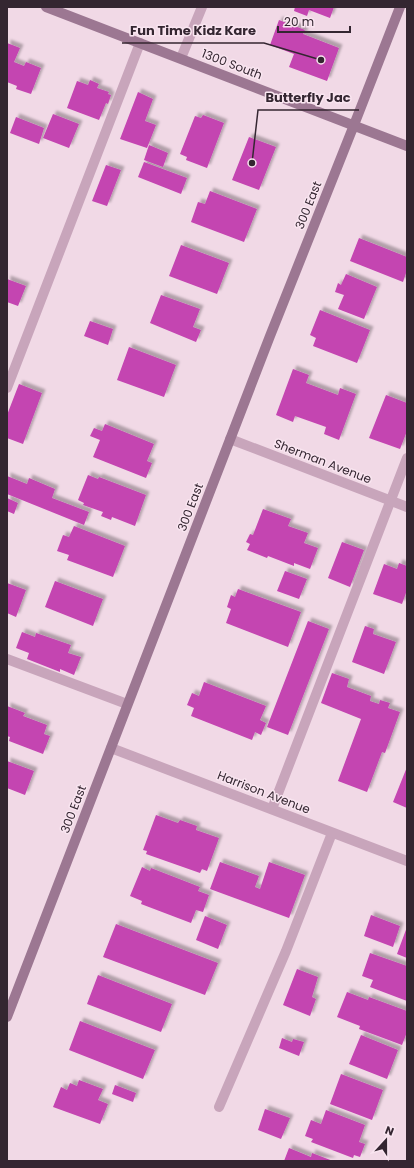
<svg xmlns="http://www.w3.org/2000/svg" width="414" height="1168" viewBox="0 0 414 1168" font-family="Poppins,sans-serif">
	<defs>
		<filter id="shadow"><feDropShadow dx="3.5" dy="-3.5" stdDeviation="1" flood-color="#0004"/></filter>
	</defs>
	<rect width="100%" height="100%" fill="#f1d9e6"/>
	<path fill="#c444b1" filter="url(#shadow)" d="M 295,7 L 334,7 L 330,18 L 309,10 L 307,16 L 294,11 Z
		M 279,20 L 305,30 L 303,34 L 339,48 L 327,81 L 289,67 L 294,54 L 270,45 Z
		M 7,43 L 20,48 L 14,62 L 24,66 L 26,62 L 41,68 L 31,94 L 16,89 L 17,86 L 7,82 Z
		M 90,80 L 99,84 L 97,88 L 109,92 L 108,94 L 111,95 L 108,104 L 106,103 L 99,120 L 67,108 L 77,81 L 88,85 Z
		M 138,92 L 153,99 L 145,121 L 156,125 L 147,148 L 120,139 Z
		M 53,114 L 79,124 L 69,148 L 43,138 Z
		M 203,115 L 224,123 L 207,168 L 186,160 L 187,157 L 180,154 L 195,116 L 201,118 Z
		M 16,117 L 44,128 L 39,144 L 10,133 Z
		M 249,137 L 276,147 L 259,190 L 232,180 Z
		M 149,145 L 168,153 L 163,167 L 144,160 Z
		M 144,162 L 187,178 L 181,194 L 138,177 Z
		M 106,165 L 121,170 L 107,206 L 92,201 Z
		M 210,191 L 257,209 L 244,242 L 191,222 L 198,202 L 205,204 Z
		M 359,238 L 407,257 L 407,270 L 403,282 L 350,261 Z
		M 181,245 L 229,263 L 217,294 L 169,276 Z
		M 346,274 L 377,287 L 364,319 L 338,309 L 344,295 L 335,292 L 338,283 L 341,285 Z
		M 7,279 L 26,286 L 18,306 L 7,302 Z
		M 161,295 L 200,309 L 193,327 L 201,330 L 196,342 L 150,323 Z
		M 320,310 L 370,330 L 357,363 L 313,346 L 316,338 L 310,335 Z
		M 90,321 L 113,329 L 108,345 L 84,336 Z
		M 129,347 L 176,365 L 164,397 L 117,380 Z
		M 293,369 L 309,375 L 306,383 L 338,395 L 340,388 L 356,394 L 339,440 L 324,434 L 326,427 L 295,416 L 293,422 L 276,415 Z
		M 19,384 L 42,393 L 23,444 L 7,438 L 7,415 Z
		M 386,395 L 407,403 L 407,431 L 400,449 L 369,438 Z
		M 105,424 L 154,444 L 147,461 L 152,463 L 146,478 L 93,457 L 100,440 L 90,436 L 94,428 L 102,431 Z
		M 88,475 L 98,479 L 99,477 L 146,495 L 135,526 L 112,517 L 111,520 L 101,516 L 103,512 L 83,505 L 84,503 L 78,500 Z
		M 7,476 L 27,484 L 29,478 L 55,489 L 52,498 L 89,512 L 84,525 L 7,494 Z
		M 7,498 L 18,503 L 14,514 L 7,511 Z
		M 263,509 L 291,519 L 288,526 L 308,533 L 304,543 L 318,548 L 310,569 L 294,563 L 294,566 L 268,556 L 267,558 L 247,550 L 250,544 L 246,542 L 250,534 L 253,535 Z
		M 74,526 L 125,546 L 113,577 L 67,560 L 69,555 L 57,551 L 63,535 L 69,537 Z
		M 342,542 L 364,550 L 350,587 L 328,578 Z
		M 399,563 L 407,566 L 407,590 L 402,604 L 373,594 L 384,564 L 397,569 Z
		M 285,571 L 307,579 L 299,599 L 277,591 Z
		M 55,581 L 103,599 L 93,626 L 45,607 Z
		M 7,583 L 26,590 L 16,617 L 7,613 Z
		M 238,589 L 301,612 L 288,647 L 226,623 L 231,609 L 227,607 L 231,595 L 235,597 Z
		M 308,621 L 329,629 L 288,735 L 267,727 Z
		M 365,626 L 374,629 L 373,634 L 396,642 L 384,674 L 352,662 Z
		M 22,632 L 35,637 L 36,633 L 71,645 L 68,653 L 81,657 L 74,675 L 60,669 L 60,672 L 27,659 L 29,653 L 16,648 Z
		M 332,673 L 349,679 L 347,687 L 371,696 L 370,701 L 379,704 L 380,700 L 390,703 L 388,708 L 400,712 L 385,753 L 382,752 L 367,792 L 338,781 L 361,719 L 321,703 Z
		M 204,682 L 266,706 L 260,720 L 266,723 L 261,735 L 255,732 L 252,740 L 191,716 L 194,708 L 187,705 L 192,693 L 199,696 Z
		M 7,706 L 25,713 L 23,716 L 47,725 L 44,734 L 50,736 L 43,754 L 9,741 L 10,737 L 7,736 Z
		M 7,761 L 34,771 L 25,795 L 7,788 Z
		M 407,767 L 407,808 L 393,802 Z
		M 156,815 L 178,823 L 180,820 L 197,826 L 196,830 L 219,838 L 207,871 L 202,869 L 200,873 L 146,854 L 147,851 L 143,850 Z
		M 220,862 L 259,876 L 255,887 L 260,889 L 269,862 L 305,875 L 289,918 L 210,889 Z
		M 142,867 L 150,871 L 151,868 L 200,887 L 198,891 L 209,895 L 203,912 L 196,910 L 191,923 L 141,904 L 142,901 L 130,896 Z
		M 371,915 L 400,926 L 393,947 L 364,936 Z
		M 205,916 L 227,925 L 218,949 L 196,940 Z
		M 116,924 L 218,963 L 205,995 L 103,957 Z
		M 407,927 L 407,958 L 397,954 Z
		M 370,953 L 407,966 L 407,1001 L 370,987 L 373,980 L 362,976 Z
		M 297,969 L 318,977 L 312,997 L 316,999 L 310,1016 L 283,1005 Z
		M 98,975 L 172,1004 L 161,1032 L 87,1004 Z
		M 347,992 L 368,1000 L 369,997 L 407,1011 L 407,1032 L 402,1045 L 359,1029 L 360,1026 L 337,1017 Z
		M 80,1021 L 155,1050 L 143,1079 L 69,1050 Z
		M 361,1035 L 398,1050 L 387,1079 L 349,1064 Z
		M 282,1038 L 292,1042 L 293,1039 L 304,1042 L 299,1056 L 279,1048 Z
		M 341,1074 L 383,1090 L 372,1120 L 330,1104 Z
		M 79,1080 L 103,1089 L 98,1100 L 108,1104 L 100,1124 L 53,1107 L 61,1087 L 67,1090 L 70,1083 L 77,1086 Z
		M 115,1085 L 136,1093 L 133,1102 L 112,1094 Z
		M 265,1109 L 290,1118 L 281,1139 L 258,1130 Z
		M 326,1110 L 365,1125 L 359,1142 L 365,1144 L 360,1157 L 354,1155 L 353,1158 L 311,1142 L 313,1139 L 305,1136 L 311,1120 L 321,1124 Z
		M 289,1148 L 311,1157 L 312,1153 L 333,1161 L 284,1161 Z"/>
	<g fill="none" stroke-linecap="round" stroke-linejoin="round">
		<path stroke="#c8a5bb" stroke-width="10" d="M 181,58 L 202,7
			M 7,388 L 140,43
			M 7,659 L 127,704
			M 272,809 L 407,458
			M 219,1107 L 286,951 L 332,833"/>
		<path stroke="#c8a5bb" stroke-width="10" d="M 230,439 L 407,507
			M 111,748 L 407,861"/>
		<path stroke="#9c7792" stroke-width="10" d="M 46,7 L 407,146
			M 7,1017 L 270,336 L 354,125 L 400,7"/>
	</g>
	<g text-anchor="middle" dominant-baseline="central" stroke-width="3" stroke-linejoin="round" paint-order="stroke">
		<g font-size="12" fill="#342631" stroke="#f9e5f0">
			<text transform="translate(232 64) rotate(21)">1300 South</text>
			<text transform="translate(308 205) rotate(-68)">300 East</text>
			<text transform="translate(323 461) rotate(21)">Sherman Avenue</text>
			<text transform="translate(190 507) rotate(-69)">300 East</text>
			<text transform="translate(264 792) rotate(21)">Harrison Avenue</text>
			<text transform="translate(73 809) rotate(-69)">300 East</text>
		</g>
	</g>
	<path fill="none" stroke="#342631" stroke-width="1.5" d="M321 60L264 43H122M252 163L258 110H359"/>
	<g fill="#342631" stroke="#f9e5f0" stroke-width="1.5">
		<circle cx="321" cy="60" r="4"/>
		<circle cx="252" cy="163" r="4"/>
	</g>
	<g font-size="13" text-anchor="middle" font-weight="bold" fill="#342631" stroke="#f9e5f0" stroke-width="3" stroke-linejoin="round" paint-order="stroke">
		<text x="193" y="35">Fun Time Kidz Kare</text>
		<text x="308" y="102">Butterfly Jac</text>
	</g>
	<rect width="414" height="1168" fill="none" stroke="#342631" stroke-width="16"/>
	<g transform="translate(386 1140) rotate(21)" stroke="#f9e5f0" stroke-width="3" paint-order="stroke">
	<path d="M0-3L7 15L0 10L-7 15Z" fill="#342631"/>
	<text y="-6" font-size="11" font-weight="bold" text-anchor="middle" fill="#342631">N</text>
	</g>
	<path d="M278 26v6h72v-6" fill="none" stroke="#342631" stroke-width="2"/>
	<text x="284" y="26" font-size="12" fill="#342631" stroke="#f9e5f0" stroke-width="3" paint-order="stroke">20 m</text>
</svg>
